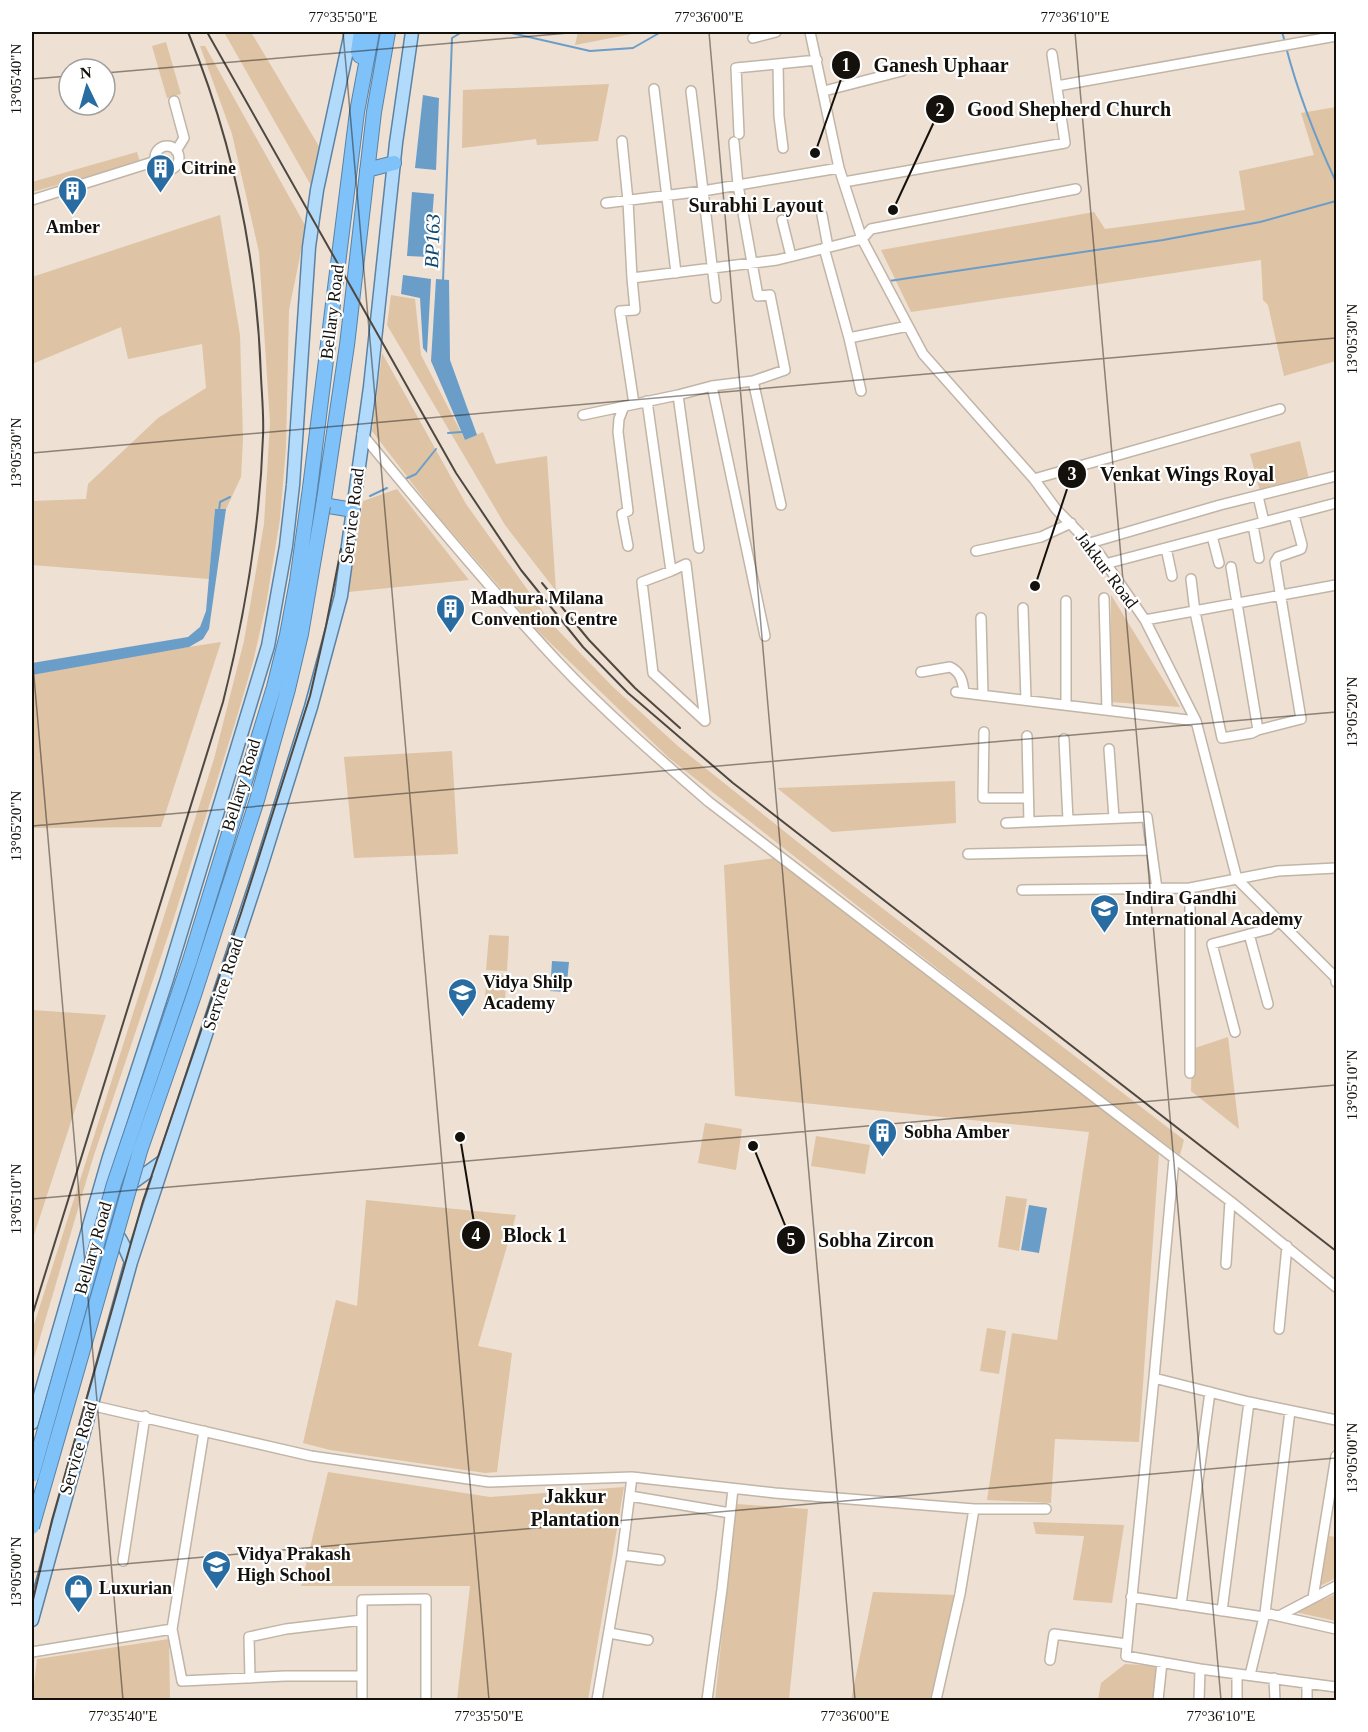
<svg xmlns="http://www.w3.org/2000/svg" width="1368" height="1732" viewBox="0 0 1368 1732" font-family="'Times New Roman',serif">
	<rect width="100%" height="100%" fill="#eee0d2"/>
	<path fill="#dec3a5" d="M 224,32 L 251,32 L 320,148 L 313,189 Z
		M 578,32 L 642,32 L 575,45 Z
		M 166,42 L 181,94 L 167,98 L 152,46 Z
		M 200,46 L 205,46 L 306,227 L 289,310 L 286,447 L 280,519 L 266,605 L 253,662 L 236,720 L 172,924 L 93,1158 L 32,1365 L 32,1331 L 214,759 L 244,641 L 264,524 L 270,423 L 259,252 L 232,134 Z
		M 609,84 L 598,141 L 537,145 L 536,139 L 462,148 L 463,90 Z
		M 1336,107 L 1336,361 L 1284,376 L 1268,305 L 1263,300 L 1261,260 L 911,312 L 881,250 L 1094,212 L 1105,229 L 1245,210 L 1239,171 L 1314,155 L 1301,113 Z
		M 137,152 L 140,162 L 32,192 L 32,182 Z
		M 220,215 L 240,335 L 243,439 L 241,477 L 226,509 L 215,509 L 209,579 L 32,565 L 32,501 L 86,499 L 88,484 L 158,418 L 206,388 L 202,344 L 128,359 L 121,327 L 32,364 L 32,277 Z
		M 391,295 L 415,299 L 421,355 L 465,440 L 483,432 L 496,464 L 547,456 L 556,591 L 505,525 L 387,325 Z
		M 382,353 L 466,504 L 552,624 L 613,687 L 679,747 L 834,871 L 1184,1140 L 1180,1155 L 1045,1053 L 669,758 L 538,631 L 435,513 L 372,431 Z
		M 1300,441 L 1309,479 L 1260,491 L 1250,454 Z
		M 397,489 L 469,580 L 348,592 L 363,501 Z
		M 1111,595 L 1180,707 L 1111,702 Z
		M 221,642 L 161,827 L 32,828 L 32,675 L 117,658 Z
		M 452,751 L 458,854 L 354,858 L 344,757 Z
		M 955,781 L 956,823 L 832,832 L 777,788 Z
		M 775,858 L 1159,1153 L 1139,1442 L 1055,1439 L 1051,1503 L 987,1500 L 1012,1333 L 1057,1340 L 1089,1132 L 735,1096 L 724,865 Z
		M 489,935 L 509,936 L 507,971 L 486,970 Z
		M 487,974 L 507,975 L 504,1010 L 484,1009 Z
		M 32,1010 L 106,1015 L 32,1241 Z
		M 1228,1037 L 1239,1129 L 1191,1091 L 1192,1049 Z
		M 705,1123 L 742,1129 L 736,1170 L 698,1163 Z
		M 816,1136 L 870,1145 L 865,1174 L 811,1166 Z
		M 1006,1196 L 1027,1199 L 1019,1251 L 998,1247 Z
		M 366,1200 L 516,1215 L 478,1346 L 512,1353 L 497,1472 L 485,1473 L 330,1450 L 303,1443 L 336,1300 L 357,1306 Z
		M 987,1328 L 1006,1331 L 999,1374 L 980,1371 Z
		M 328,1472 L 490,1497 L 624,1487 L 588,1700 L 457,1700 L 470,1586 L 301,1586 Z
		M 736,1504 L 808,1509 L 789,1700 L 715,1700 Z
		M 1033,1522 L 1124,1525 L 1112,1603 L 1073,1600 L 1084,1536 L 1036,1534 Z
		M 1329,1536 L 1336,1537 L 1336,1578 L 1320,1586 Z
		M 873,1592 L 957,1595 L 930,1700 L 851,1700 Z
		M 1336,1594 L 1336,1621 L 1295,1612 Z
		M 169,1639 L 170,1700 L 32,1700 L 37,1659 Z
		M 1125,1664 L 1158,1666 L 1155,1700 L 1098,1700 L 1101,1683 Z"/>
	<path fill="#6b9dc9" d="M 423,95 L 439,98 L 436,170 L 415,168 Z
		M 412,192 L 434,194 L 429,257 L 407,256 Z
		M 403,275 L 431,279 L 427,353 L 423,348 L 420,298 L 401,294 Z
		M 436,279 L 449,280 L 450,360 L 477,435 L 465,440 L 431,361 Z
		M 215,509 L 226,509 L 209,629 L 203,639 L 189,647 L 32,675 L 32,663 L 188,637 L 200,627 L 206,611 Z
		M 552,961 L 569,962 L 566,992 L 550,991 Z
		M 1029,1205 L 1047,1208 L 1039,1253 L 1021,1250 Z"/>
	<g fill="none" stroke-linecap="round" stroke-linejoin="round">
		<path stroke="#6b9dc9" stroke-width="2" d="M 507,32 L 590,51 L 633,48 L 661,32
			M 1282,32 L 1285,42
			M 1286,47 C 1298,93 1316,139 1336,182
			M 443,281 L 452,38 L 462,32
			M 889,281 L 1163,240 L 1260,222 L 1336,201
			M 448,433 L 462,432
			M 403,480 L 416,474 L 436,449
			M 370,496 L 387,488
			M 219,511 L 220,502 L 230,497"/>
		<defs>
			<path id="minor" d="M 810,32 L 839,168 L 862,239 L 923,354 L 1034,479 L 1056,509 L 1098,552 L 1145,620 L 1196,721 L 1237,879 L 1336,978 L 1336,982
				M 753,38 L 776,32
				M 778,64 L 779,116 L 783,148
				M 1057,86 L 1336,36
				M 654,89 L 676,273
				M 691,91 L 716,298
				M 824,91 L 902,71
				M 174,101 L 184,138 L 176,151
				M 739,134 L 736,68 L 817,60
				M 622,141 L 628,201 L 632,278
				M155 158a12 12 0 1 1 24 0a12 12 0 1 1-24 0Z
				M 844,182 L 1065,143 L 1052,54
				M 32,200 L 156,161
				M 606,203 L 703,191 L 839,168
				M 822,215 L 828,247
				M 782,220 L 791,256
				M 824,248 L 849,338 L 861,391
				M 849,338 L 908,326
				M 753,381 L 781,505
				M 712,386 L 765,636
				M 678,395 L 699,548
				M 647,401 L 671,571 L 686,564 L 705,721 L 653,673 L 642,582 L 671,571
				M 634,404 L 620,311 L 635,310 L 632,278 L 777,260 L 862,239 L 871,229 L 1076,189
				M 624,406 L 619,419 L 618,432 L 628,511 L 622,514 L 628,546
				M 583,415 L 678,395 L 712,386 L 753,381 L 785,370 L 770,295 L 758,296 L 738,185 L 734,142
				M 362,434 C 426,512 490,589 558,662 C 605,712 657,757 709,802 L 1230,1201 L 1336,1287
				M 1034,479 L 1280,409
				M 1258,496 L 1264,522
				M 1253,525 L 1259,558
				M 1212,536 L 1219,563
				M 1090,543 L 1220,505 L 1336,476
				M 1166,548 L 1172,576
				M 976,551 L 1041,537 L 1071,523
				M 1105,564 L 1336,503
				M 1231,567 L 1258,730
				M 1191,579 L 1195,612 L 1222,738 L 1252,733 L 1258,730 L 1301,719 L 1275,562 L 1278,557 L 1301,549 L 1302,545 L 1294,515
				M 1104,598 L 1107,710
				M 1066,601 L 1066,705
				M 1023,608 L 1026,700
				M 981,618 L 983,695
				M 1145,620 L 1336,585
				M 921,672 L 950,667 C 961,672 963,682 964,693
				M 956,692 L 1196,721
				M 984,732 L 983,798 L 1028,798
				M 1027,736 L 1029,822
				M 1064,739 L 1068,820
				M 1109,749 L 1114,818
				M 1006,823 L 1147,817 L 1157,889
				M 968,854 L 1151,850
				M 1022,890 L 1190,888 L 1278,871 L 1336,868
				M 1249,934 L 1268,1004
				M 1235,1032 L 1212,944 L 1269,929 L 1279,921
				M 1190,1073 L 1190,888
				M 1174,1159 L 1154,1378 L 1126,1656 L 1200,1669 L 1336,1687
				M 1226,1264 L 1230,1201
				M 1279,1329 L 1287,1246
				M 1154,1378 L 1249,1402 L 1336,1420
				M 90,1405 L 311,1456 L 489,1482 L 632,1477 L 775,1493 L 974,1509 L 1046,1509
				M 204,1431 L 172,1629 L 182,1681 L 285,1676 L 362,1676
				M 630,1496 L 730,1513
				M 622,1555 L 660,1560
				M 123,1561 L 145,1416
				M 1131,1597 L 1264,1617
				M 1313,1598 L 1336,1456
				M 1181,1605 L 1210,1392
				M 1222,1611 L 1249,1402
				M 1265,1613 L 1336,1629
				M 1279,1616 L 1336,1586
				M 609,1633 L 648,1640
				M 32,1652 L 172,1629
				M 1050,1660 L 1054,1634 L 1127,1644
				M 1250,1675 L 1265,1613 L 1290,1411
				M 250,1678 L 249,1637 L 286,1629 L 362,1620
				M 1274,1678 L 1275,1700
				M 1307,1683 L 1307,1700
				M 362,1700 L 362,1600 L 426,1599 L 426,1700
				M 597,1700 L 622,1555 L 632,1477
				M 707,1700 L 722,1589 L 733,1489
				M 936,1700 L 960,1594 L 974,1509
				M 1158,1700 L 1162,1662
				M 1199,1700 L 1200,1669
				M 1237,1700 L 1237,1674"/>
			<path id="major" d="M 109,1182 L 115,1189 L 124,1189 L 163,1161
				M 95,1234 C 116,1217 124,1247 131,1262
				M 32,1423 L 109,1157 L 167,979 L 268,646 L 286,546 L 293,485 L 309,247 L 317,190 L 351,32
				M 32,1620 L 131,1262 L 261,867 L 311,707 L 341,596 L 370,387 L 396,143 L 412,32"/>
			<path id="highway" d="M 360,56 L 358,52 L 361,32
				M 367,170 L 394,163
				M 310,488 L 357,112 L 372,32
				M 323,505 L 353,510
				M 323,506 L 347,345 L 374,112 L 388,32"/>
		</defs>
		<use href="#minor" stroke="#c1b5a7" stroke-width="12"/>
		<use href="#major" stroke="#5a83a6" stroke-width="15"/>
		<use href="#highway" stroke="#5a83a6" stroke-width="16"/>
		<use href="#minor" stroke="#fff" stroke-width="9"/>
		<use href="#major" stroke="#b2dafb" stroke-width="12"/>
		<use href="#highway" stroke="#7fc1f9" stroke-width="14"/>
		<path stroke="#4f4841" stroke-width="2" d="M 207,32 L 456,473 L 521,570 L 583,647 L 628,693 L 733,783 L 1336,1251
			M 542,583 L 589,640 L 635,688 L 680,728
			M 32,1316 L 223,702 C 245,615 260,526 263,436 C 264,417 262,397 261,377 C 257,258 233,142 188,32
			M 32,1604 L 52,1520 L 143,1201 L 241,913 L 310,696 L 326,626 L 341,549"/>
		<defs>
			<path id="highway-bridge" d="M 32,1475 L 114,1184 L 190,960 L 274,687 L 287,635 L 297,581 L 310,488
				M 32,1527 L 140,1151 L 194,995 L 257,800 L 288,689 L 301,634 L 323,506"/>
		</defs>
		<use href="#highway-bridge" stroke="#5a83a6" stroke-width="16" stroke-linecap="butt"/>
		<use href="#highway-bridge" stroke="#7fc1f9" stroke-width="14"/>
	</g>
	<path fill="none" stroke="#14100b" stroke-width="1.5" stroke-opacity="0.45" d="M 343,32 L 489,1700M 709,32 L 855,1700M 1075,32 L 1221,1700M 105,73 L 580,32M 32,79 L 69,76M 32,453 L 1336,338M 32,654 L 123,1700M 32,826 L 1336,712M 32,1199 L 1336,1085M 32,1572 L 1336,1458"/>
	<defs>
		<symbol id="building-pin" viewBox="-11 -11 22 30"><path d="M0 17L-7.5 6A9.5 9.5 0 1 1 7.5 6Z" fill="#286ca1" stroke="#fff"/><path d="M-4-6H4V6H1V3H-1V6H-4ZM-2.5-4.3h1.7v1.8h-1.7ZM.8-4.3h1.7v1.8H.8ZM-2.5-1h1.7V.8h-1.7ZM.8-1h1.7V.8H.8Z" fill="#fff"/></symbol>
		<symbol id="school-pin" viewBox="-11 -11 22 30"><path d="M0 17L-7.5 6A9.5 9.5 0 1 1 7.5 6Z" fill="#286ca1" stroke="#fff"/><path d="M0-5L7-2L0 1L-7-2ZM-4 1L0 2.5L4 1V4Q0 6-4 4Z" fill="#fff"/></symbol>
		<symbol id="shop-pin" viewBox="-11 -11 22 30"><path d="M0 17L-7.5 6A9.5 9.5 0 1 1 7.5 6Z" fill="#286ca1" stroke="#fff"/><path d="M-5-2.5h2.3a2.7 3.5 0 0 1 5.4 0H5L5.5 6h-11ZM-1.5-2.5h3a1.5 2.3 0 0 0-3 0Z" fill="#fff"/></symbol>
	</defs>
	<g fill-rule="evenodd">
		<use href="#building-pin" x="144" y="152" width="33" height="45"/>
		<use href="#building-pin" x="56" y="174" width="33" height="45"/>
		<use href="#building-pin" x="434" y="592" width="33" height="45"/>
		<use href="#school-pin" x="1088" y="892" width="33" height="45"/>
		<use href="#school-pin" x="446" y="976" width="33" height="45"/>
		<use href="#building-pin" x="866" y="1116" width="33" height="45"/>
		<use href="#school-pin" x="200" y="1548" width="33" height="45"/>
		<use href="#shop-pin" x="62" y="1572" width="33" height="45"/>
	</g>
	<g text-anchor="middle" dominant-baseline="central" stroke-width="4.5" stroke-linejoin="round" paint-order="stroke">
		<g font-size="18" font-weight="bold" fill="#14100b" stroke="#fff" text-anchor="start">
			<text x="181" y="168">Citrine</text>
			<text x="73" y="227" text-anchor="middle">Amber</text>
			<text x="471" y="598">Madhura Milana<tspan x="471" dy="21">Convention Centre</tspan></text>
			<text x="1125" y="898">Indira Gandhi<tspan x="1125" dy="21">International Academy</tspan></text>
			<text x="483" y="982">Vidya Shilp<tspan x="483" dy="21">Academy</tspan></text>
			<text x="904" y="1132">Sobha Amber</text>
			<text x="237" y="1554">Vidya Prakash<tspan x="237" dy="21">High School</tspan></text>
			<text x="99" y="1588">Luxurian</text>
		</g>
		<g font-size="18" fill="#14100b" stroke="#fff">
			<text transform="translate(332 312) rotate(-83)">Bellary Road</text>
			<text transform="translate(352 516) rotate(-83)">Service Road</text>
			<text transform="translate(1107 570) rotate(53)">Jakkur Road</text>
			<text transform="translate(241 785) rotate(-73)">Bellary Road</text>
			<text transform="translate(223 984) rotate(-72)">Service Road</text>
			<text transform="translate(93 1248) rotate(-74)">Bellary Road</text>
			<text transform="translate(78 1448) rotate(-74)">Service Road</text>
		</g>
		<g font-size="20" font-weight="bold" fill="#14100b" stroke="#fff">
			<text x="756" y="205">Surabhi Layout</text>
			<text x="575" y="1496">Jakkur<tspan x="575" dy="23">Plantation</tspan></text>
		</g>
		<g font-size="20" font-style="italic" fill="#0d4873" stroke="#fff">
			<text transform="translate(432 241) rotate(-88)">BP163</text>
		</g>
	</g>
	<path fill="none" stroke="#14100b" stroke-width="2" d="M815 153L846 65M893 210L940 109M1035 586L1072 474M460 1137L476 1235M753 1146L791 1240"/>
	<g fill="#14100b" stroke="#fff" stroke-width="2">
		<circle cx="815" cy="153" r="6"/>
		<circle cx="893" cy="210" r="6"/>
		<circle cx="1035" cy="586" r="6"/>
		<circle cx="460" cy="1137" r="6"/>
		<circle cx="753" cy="1146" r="6"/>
		<circle cx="846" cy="65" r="15"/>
		<circle cx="940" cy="109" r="15"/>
		<circle cx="1072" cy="474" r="15"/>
		<circle cx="476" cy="1235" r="15"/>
		<circle cx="791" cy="1240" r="15"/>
	</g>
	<g font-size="18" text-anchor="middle" font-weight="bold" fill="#fff">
		<text x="846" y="71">1</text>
		<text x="940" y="116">2</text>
		<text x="1072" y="480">3</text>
		<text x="476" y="1241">4</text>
		<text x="791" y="1246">5</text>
	</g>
	<g font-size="20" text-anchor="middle" font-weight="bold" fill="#14100b" stroke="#fff" stroke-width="4.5" stroke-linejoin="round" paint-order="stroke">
		<text x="941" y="72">Ganesh Uphaar</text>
		<text x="1069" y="116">Good Shepherd Church</text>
		<text x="1187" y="481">Venkat Wings Royal</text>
		<text x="535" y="1242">Block 1</text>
		<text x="876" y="1247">Sobha Zircon</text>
	</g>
	<rect width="1368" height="1732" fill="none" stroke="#ffffff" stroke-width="66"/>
	<g transform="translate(87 87) rotate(355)"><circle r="28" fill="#ffffff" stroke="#a19f9d" stroke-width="1.5"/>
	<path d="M0-4.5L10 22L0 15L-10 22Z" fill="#286ca1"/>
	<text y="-9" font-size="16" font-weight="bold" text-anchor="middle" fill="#14100b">N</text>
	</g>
	<rect x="33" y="33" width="1302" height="1666" fill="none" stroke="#14100b" stroke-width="2"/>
	<g font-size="15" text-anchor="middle" fill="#14100b">
		<text x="343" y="22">77°35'50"E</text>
		<text x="709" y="22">77°36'00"E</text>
		<text x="1075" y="22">77°36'10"E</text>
		<text transform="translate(16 79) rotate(-90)" y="5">13°05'40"N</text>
		<text transform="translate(1352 339) rotate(-90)" y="5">13°05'30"N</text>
		<text transform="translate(16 453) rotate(-90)" y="5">13°05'30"N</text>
		<text transform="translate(1352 712) rotate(-90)" y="5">13°05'20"N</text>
		<text transform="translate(16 826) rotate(-90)" y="5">13°05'20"N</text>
		<text transform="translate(1352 1085) rotate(-90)" y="5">13°05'10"N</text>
		<text transform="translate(16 1199) rotate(-90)" y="5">13°05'10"N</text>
		<text transform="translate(1352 1458) rotate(-90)" y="5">13°05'00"N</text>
		<text transform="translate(16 1572) rotate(-90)" y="5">13°05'00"N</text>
		<text x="123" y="1721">77°35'40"E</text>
		<text x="489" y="1721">77°35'50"E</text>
		<text x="855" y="1721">77°36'00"E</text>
		<text x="1221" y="1721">77°36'10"E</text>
	</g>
</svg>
